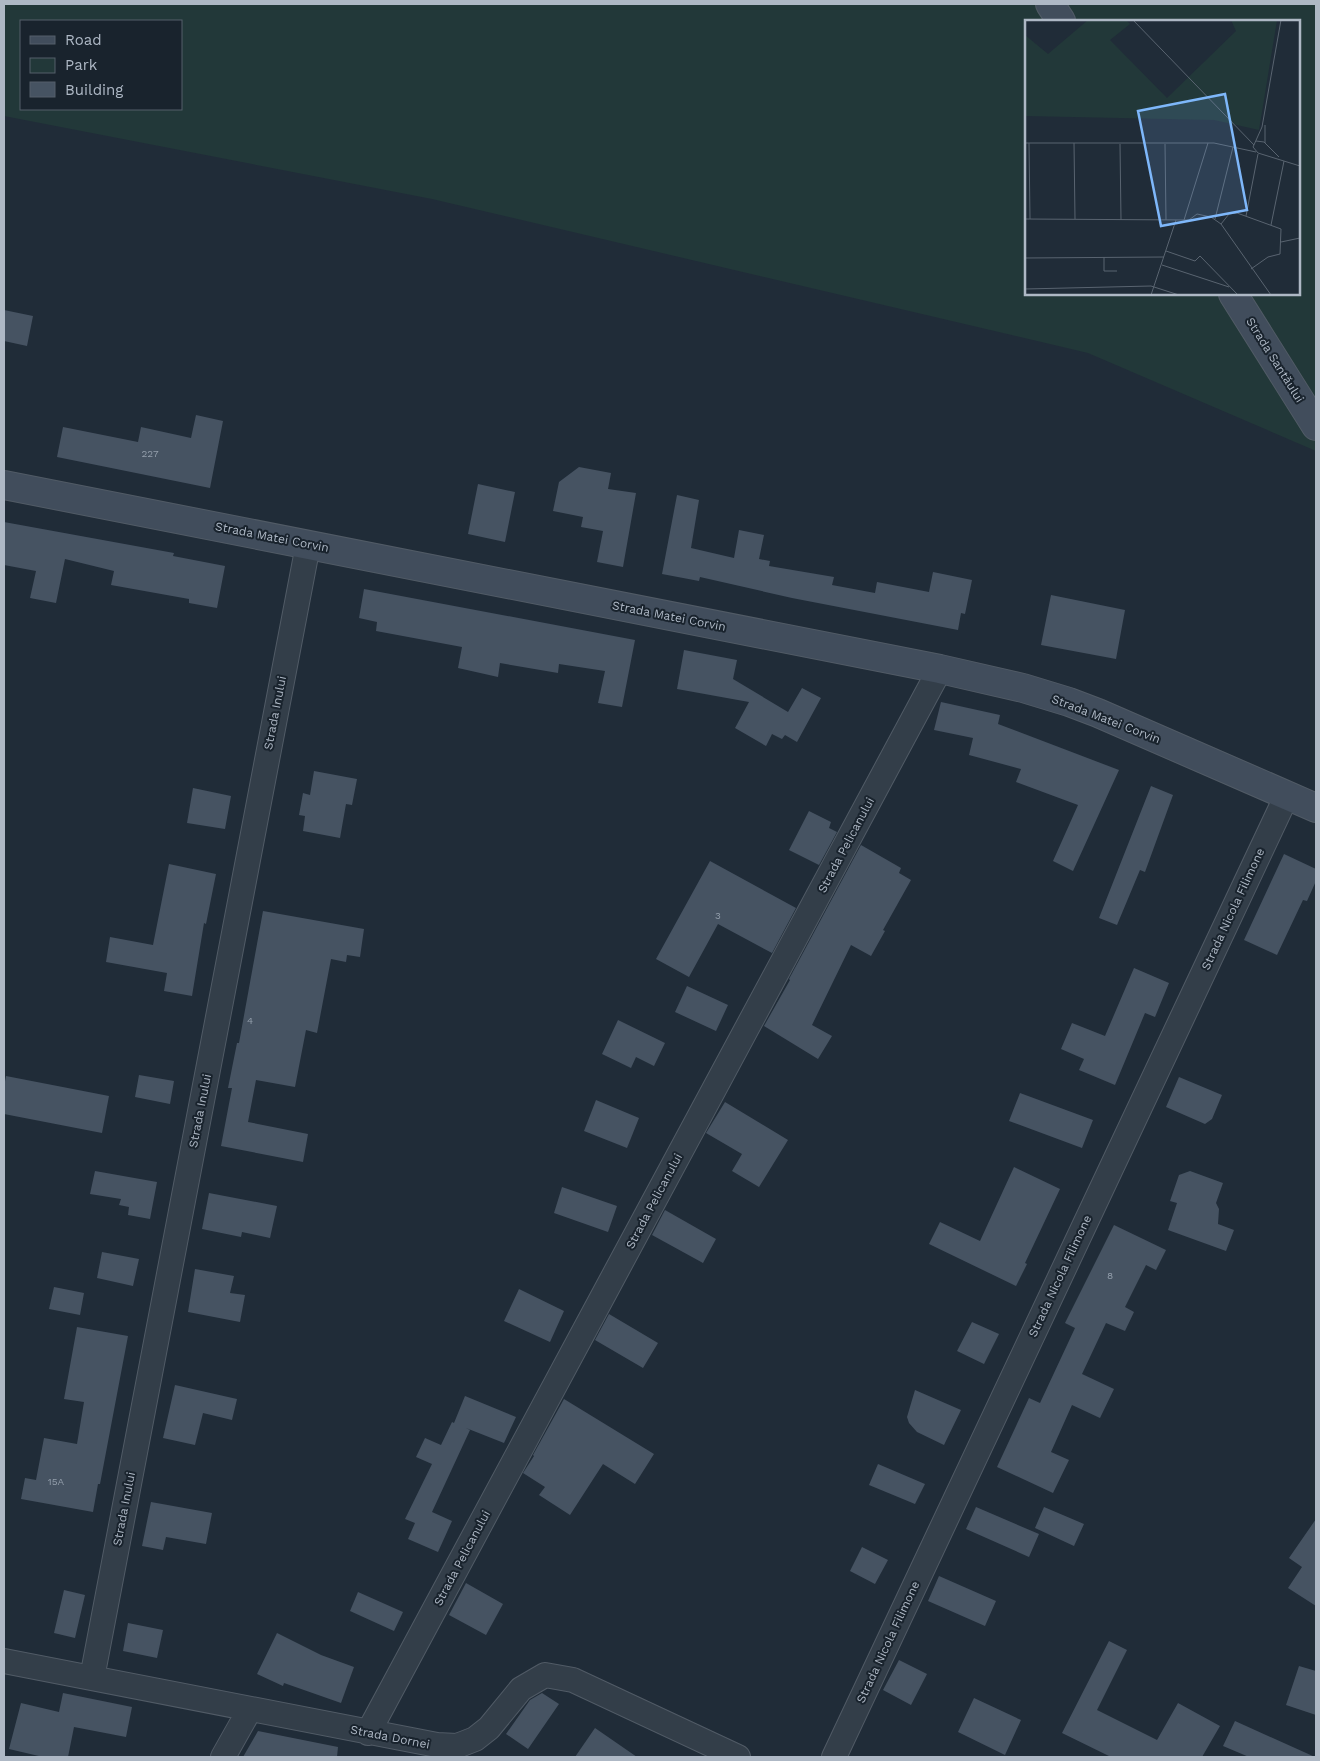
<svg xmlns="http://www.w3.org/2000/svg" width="1320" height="1761" viewBox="0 0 1320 1761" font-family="'Work Sans',sans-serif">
	<rect width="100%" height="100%" fill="#202c38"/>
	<path fill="#223839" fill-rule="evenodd" d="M 4,4 L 1316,4 L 1316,451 L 1088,353 L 432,199 L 4,116 ZM 21,21 L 181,21 L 181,109 L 21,109 ZM 1026,21 L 1299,21 L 1299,294 L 1026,294 Z"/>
	<path fill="#465362" d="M 4,310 L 33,316 L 27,346 L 4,341 Z
		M 196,415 L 223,421 L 210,488 L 57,457 L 63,427 L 138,442 L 141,427 L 191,438 Z
		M 579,467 L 611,473 L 608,489 L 636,493 L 623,567 L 597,562 L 603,531 L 581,527 L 583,517 L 553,511 L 559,482 Z
		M 478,484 L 515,492 L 505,542 L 468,534 Z
		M 677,495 L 699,500 L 691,548 L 734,558 L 739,530 L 764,535 L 759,559 L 770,561 L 769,566 L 834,577 L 832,585 L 875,593 L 877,582 L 929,592 L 933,572 L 972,580 L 965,614 L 961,613 L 958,630 L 792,598 L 700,577 L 699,581 L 662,574 Z
		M 4,522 L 174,553 L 173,556 L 225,566 L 217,608 L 189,603 L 189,599 L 111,585 L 114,571 L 65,559 L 56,603 L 30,598 L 36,571 L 4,565 Z
		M 364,589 L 635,640 L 622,707 L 598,703 L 605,671 L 559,664 L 558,673 L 500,663 L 498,677 L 458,668 L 462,647 L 376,631 L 377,622 L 359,618 Z
		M 1051,595 L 1125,610 L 1116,659 L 1041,645 Z
		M 684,650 L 737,660 L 733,679 L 788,712 L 802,688 L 821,698 L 797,742 L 785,735 L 782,739 L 772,734 L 766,746 L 735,728 L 749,702 L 677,689 Z
		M 941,702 L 1000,715 L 998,724 L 1119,770 L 1073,871 L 1053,861 L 1078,805 L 1016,782 L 1021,769 L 969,755 L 973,738 L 934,730 Z
		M 314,771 L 357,779 L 352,805 L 346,804 L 340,838 L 303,831 L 305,816 L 299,815 L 303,793 L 310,795 Z
		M 1151,786 L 1173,795 L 1145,872 L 1140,870 L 1117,925 L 1099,918 Z
		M 193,788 L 231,796 L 225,829 L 187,823 Z
		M 809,811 L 831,822 L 829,828 L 837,832 L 819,865 L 789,850 Z
		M 861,845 L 901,868 L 899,873 L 911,880 L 883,930 L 885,931 L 871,956 L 851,945 L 812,1025 L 832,1036 L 818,1059 L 764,1026 L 790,980 L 789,979 Z
		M 1284,854 L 1316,869 L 1316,881 L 1307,901 L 1303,900 L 1277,955 L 1244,940 Z
		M 710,861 L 796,908 L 772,953 L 718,924 L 689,977 L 656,959 Z
		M 169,864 L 216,874 L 206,924 L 204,923 L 192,996 L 164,991 L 167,973 L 106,962 L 110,937 L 153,945 Z
		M 263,911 L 364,929 L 360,957 L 347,955 L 346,962 L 331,959 L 317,1033 L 306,1030 L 295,1087 L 256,1080 L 248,1122 L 308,1134 L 303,1162 L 221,1146 L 232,1088 L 228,1088 L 237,1043 L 239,1043 Z
		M 1134,968 L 1169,983 L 1155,1017 L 1145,1013 L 1115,1085 L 1079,1070 L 1084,1059 L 1061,1049 L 1072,1023 L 1105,1036 Z
		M 687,986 L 728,1005 L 716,1031 L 675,1012 Z
		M 618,1020 L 665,1043 L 654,1066 L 636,1057 L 631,1068 L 602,1054 Z
		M 139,1075 L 174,1081 L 170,1104 L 135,1097 Z
		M 6,1076 L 109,1096 L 102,1133 L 4,1114 L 4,1087 Z
		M 1179,1077 L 1222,1095 L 1212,1119 L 1205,1124 L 1166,1107 Z
		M 1020,1093 L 1093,1120 L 1082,1148 L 1009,1121 Z
		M 596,1100 L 639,1118 L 627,1148 L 584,1131 Z
		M 725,1102 L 788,1140 L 759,1187 L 732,1171 L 742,1154 L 706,1133 Z
		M 1014,1167 L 1060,1189 L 1025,1263 L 1027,1264 L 1016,1286 L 929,1244 L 940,1222 L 980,1241 Z
		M 95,1171 L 157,1182 L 150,1219 L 128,1215 L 129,1207 L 119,1205 L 121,1199 L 90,1194 Z
		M 1190,1171 L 1223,1183 L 1216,1203 L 1219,1209 L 1218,1224 L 1234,1230 L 1226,1251 L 1168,1230 L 1177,1203 L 1170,1201 L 1179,1175 Z
		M 562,1187 L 617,1206 L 608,1232 L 554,1213 Z
		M 209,1193 L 277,1206 L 270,1238 L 242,1232 L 241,1237 L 202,1229 Z
		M 665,1210 L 716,1239 L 703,1263 L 652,1235 Z
		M 1114,1225 L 1166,1250 L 1156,1270 L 1146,1265 L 1125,1307 L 1134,1312 L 1125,1331 L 1106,1323 L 1082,1374 L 1114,1389 L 1100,1418 L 1072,1405 L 1051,1452 L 1069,1460 L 1053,1493 L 997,1467 L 1029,1398 L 1040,1403 L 1075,1328 L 1065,1323 Z
		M 102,1252 L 139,1259 L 133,1286 L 97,1278 Z
		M 195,1269 L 234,1276 L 230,1293 L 245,1295 L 240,1322 L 188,1312 Z
		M 54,1287 L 84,1293 L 80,1315 L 49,1309 Z
		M 519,1289 L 564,1311 L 550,1342 L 504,1321 Z
		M 609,1314 L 658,1343 L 643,1368 L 595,1340 Z
		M 972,1322 L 999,1334 L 984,1364 L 957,1351 Z
		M 77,1327 L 128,1336 L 100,1484 L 98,1484 L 93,1512 L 21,1499 L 25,1478 L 36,1480 L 44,1438 L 77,1444 L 84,1402 L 64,1399 Z
		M 175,1385 L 237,1399 L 232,1420 L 203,1413 L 195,1445 L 163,1438 Z
		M 915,1390 L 961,1410 L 944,1445 L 917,1432 L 909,1423 L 907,1417 Z
		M 465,1396 L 516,1417 L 504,1443 L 466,1428 L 470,1430 L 432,1512 L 452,1521 L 438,1552 L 408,1539 L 415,1523 L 405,1519 L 432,1464 L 416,1457 L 425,1438 L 441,1445 L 452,1422 L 454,1423 Z
		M 564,1399 L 654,1454 L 635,1484 L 603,1464 L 570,1515 L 539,1495 L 545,1487 L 523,1473 L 534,1456 L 533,1455 Z
		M 878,1464 L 925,1484 L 915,1504 L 869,1485 Z
		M 151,1502 L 212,1513 L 206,1544 L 166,1537 L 163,1550 L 142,1546 Z
		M 976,1507 L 1039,1534 L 1029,1557 L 966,1529 Z
		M 1044,1507 L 1084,1524 L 1074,1546 L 1035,1528 Z
		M 1316,1519 L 1316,1606 L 1288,1588 L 1302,1567 L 1289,1558 Z
		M 862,1547 L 888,1560 L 875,1584 L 850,1571 Z
		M 939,1576 L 996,1601 L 985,1626 L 928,1601 Z
		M 466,1583 L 503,1604 L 486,1635 L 449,1615 Z
		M 64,1590 L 85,1595 L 75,1638 L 54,1633 Z
		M 358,1592 L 403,1612 L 394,1631 L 350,1611 Z
		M 128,1623 L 163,1630 L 157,1658 L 123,1651 Z
		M 277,1633 L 321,1655 L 354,1667 L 341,1703 L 284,1683 L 283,1686 L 257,1674 Z
		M 1109,1641 L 1127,1650 L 1097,1710 L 1157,1740 L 1178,1703 L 1220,1726 L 1202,1757 L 1111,1757 L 1062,1733 Z
		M 899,1660 L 927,1674 L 911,1705 L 883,1690 Z
		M 1299,1666 L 1316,1671 L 1316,1715 L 1286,1705 Z
		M 63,1693 L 132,1707 L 126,1737 L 74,1727 L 68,1757 L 43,1757 L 9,1749 L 21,1703 L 59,1712 Z
		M 542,1693 L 559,1704 L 528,1749 L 506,1734 L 530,1700 Z
		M 974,1698 L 1021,1720 L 1005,1755 L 958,1732 Z
		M 1235,1721 L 1315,1757 L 1249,1757 L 1223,1746 Z
		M 595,1728 L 637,1757 L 575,1757 Z
		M 258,1731 L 338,1747 L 337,1757 L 243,1757 Z"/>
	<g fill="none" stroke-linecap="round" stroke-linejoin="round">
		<defs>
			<path id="street" d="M 4,1661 L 437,1745 L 457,1746 L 475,1739 L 489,1728 L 521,1689 L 545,1675 L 573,1680 L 738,1757
				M 92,1678 L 308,545
				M 368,1733 L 940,669
				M 223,1757 L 250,1709
				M 834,1757 L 1287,795"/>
			<path id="secondary" d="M 1050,4 L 1061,21
				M 1233,294 L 1316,426
				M 4,485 L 940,669 L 1023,688 L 1069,702 L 1098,713 L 1316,808"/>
		</defs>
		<use href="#street" stroke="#515b66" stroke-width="26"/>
		<use href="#secondary" stroke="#515b66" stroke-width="30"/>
		<use href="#street" stroke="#333e49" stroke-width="24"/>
		<use href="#secondary" stroke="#414d5c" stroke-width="28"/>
	</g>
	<g text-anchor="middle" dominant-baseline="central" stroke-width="4" stroke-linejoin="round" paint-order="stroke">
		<g font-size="10" fill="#949fac">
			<text x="150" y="453">227</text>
			<text x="718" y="915">3</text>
			<text x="250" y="1020">4</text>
			<text x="1110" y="1275">8</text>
			<text x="56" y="1481">15A</text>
		</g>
		<g font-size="12" fill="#aeb8c5" stroke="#19232d">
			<text transform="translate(1275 360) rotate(58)">Strada Santăului</text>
			<text transform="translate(272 537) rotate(11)">Strada Matei Corvin</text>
			<text transform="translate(669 616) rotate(11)">Strada Matei Corvin</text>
			<text transform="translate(275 713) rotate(-79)">Strada Inului</text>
			<text transform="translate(1106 719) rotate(21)">Strada Matei Corvin</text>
			<text transform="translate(846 845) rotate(-62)">Strada Pelicanului</text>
			<text transform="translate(1233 909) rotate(-65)">Strada Nicola Filimone</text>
			<text transform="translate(200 1111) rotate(-79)">Strada Inului</text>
			<text transform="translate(654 1201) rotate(-62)">Strada Pelicanului</text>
			<text transform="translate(1060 1276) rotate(-65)">Strada Nicola Filimone</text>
			<text transform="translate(124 1509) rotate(-79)">Strada Inului</text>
			<text transform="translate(462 1558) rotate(-62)">Strada Pelicanului</text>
			<text transform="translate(888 1642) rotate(-65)">Strada Nicola Filimone</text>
			<text transform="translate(390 1737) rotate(11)">Strada Dornei</text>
		</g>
	</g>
	<g transform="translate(1025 20)">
		<rect width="275" height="275" fill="#202c38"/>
		<path d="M 63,0 L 101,0 L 105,4 L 85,20 L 142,78 L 211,11 L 206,0 L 252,0 L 234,110 L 189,100 L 0,96 L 0,15 L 23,34 Z" fill="#223839"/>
		<path fill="none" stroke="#596470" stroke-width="1" d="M 108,0 L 229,125M 256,0 L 237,107 L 228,127 L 233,133 L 275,146M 240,105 L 240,123M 231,121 L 239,122 L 254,137M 0,123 L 189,123 L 231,132M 4,123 L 5,199M 49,123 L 50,199M 95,124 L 96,200M 140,124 L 141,200M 221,196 L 233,134M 0,199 L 164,200 L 172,194 L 186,197 L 196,204 L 246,275M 190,199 L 208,127M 159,200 L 183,123M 196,204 L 204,194 L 212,193 L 256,209 L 255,234 L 243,237 L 226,249M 246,205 L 259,141M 256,222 L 275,218M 141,231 L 170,241 L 175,236 L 213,275M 79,237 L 79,251 L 92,251M 0,238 L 139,237M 137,245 L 204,267M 0,269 L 126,266 L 154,275M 126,275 L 151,200"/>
		<path fill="#7eb7fa" fill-opacity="0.15" stroke="#7eb7fa" stroke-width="2.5" d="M 200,74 L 222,190 L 136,206 L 113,91 Z"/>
		<rect width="275" height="275" fill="none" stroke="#aeb8c5" stroke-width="2.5"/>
	</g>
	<rect width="1320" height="1761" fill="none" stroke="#aeb8c5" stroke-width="10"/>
	<rect x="20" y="20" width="162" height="90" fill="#19232d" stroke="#555f6a"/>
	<rect x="30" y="36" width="25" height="8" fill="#414d5c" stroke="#555f6a"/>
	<text x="65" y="45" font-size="15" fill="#aeb8c5">Road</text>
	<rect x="30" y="58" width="25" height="15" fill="#223839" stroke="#555f6a"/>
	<text x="65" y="70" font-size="15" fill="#aeb8c5">Park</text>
	<rect x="30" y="82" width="25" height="15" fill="#465362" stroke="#555f6a"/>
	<text x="65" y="95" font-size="15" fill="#aeb8c5">Building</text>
</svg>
